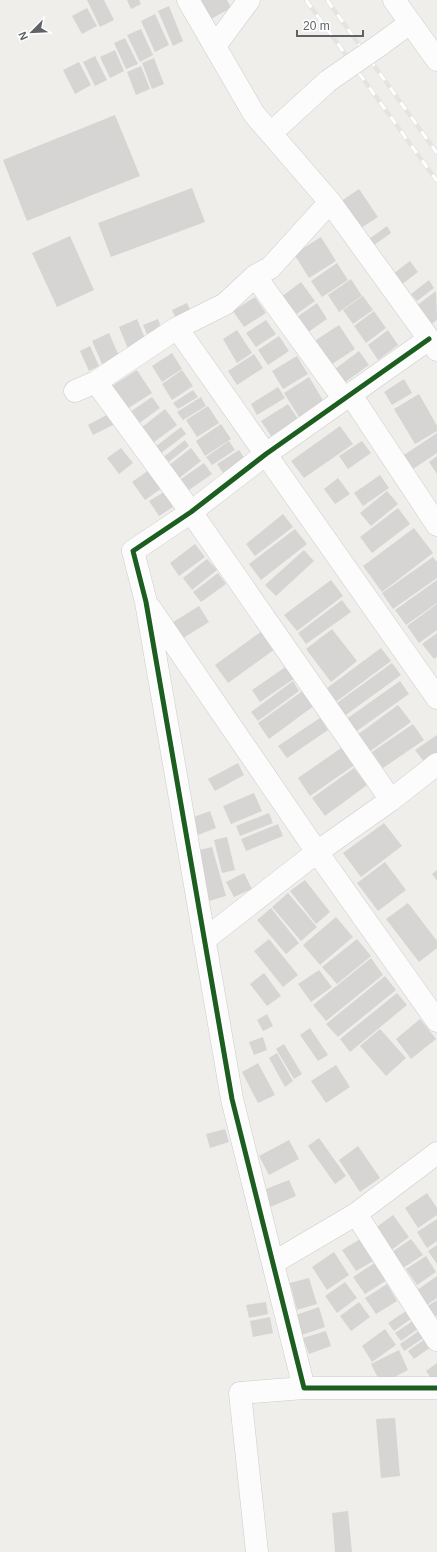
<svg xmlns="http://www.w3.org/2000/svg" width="437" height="1552" viewBox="0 0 437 1552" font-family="Helvetica,sans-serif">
	<rect width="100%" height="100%" fill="#efeeea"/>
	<path fill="#d6d5d3" d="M 87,0 L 104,0 L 114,20 L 100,27 Z
		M 127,0 L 139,0 L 141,4 L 131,9 Z
		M 201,0 L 227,0 L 231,8 L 211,19 Z
		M 169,6 L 183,41 L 173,46 L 158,11 Z
		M 87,8 L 97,26 L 82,34 L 72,16 Z
		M 155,14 L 169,45 L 155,52 L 141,21 Z
		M 141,29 L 153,55 L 140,62 L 127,35 Z
		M 125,38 L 138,64 L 126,69 L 114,43 Z
		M 115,50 L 124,71 L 110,78 L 100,57 Z
		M 95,56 L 107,80 L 95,86 L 83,62 Z
		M 154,58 L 164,84 L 152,89 L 142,63 Z
		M 79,62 L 91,85 L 75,94 L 63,70 Z
		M 141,66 L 150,89 L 136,95 L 127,72 Z
		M 115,115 L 140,176 L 27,221 L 3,160 Z
		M 192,188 L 205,222 L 111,257 L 98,223 Z
		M 359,189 L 378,217 L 358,230 L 340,202 Z
		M 387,226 L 391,233 L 374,245 L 369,239 Z
		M 70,236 L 94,290 L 57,307 L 32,253 Z
		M 321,237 L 336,261 L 309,278 L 294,254 Z
		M 410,261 L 418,272 L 401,285 L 393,274 Z
		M 337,263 L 348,280 L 322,297 L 311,281 Z
		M 351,279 L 362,296 L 339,312 L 328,295 Z
		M 429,280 L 434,288 L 417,301 L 411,294 Z
		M 301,282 L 315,301 L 291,318 L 277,300 Z
		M 436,291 L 437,320 L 430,325 L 416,306 Z
		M 363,296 L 373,310 L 353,324 L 343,310 Z
		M 255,297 L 266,313 L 244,327 L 233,311 Z
		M 187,303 L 193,316 L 178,323 L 172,310 Z
		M 317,303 L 327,319 L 304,335 L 294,319 Z
		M 374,311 L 386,328 L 366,343 L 354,326 Z
		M 137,319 L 147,343 L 129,351 L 119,327 Z
		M 158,319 L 163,333 L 149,339 L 143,325 Z
		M 266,320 L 276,334 L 256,347 L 246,333 Z
		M 339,325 L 355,349 L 329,366 L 313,342 Z
		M 237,330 L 252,353 L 237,363 L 223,339 Z
		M 388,330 L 398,345 L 378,360 L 368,345 Z
		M 109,333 L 119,356 L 102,364 L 92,341 Z
		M 279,336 L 289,351 L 268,365 L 258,350 Z
		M 90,346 L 99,366 L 89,371 L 80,351 Z
		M 359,351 L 369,365 L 341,385 L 331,372 Z
		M 172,353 L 182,369 L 162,382 L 152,366 Z
		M 254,354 L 263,368 L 237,385 L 228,371 Z
		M 297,356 L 308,374 L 283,389 L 272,371 Z
		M 137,370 L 152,393 L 127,409 L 112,386 Z
		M 182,370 L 193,386 L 172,400 L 162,384 Z
		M 309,377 L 324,402 L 299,417 L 284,393 Z
		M 404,379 L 412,393 L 392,405 L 384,392 Z
		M 278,387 L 285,398 L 257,415 L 251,404 Z
		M 193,390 L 198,397 L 178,409 L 173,403 Z
		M 419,394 L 437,426 L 437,431 L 415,444 L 394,409 Z
		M 152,397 L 160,408 L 138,424 L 130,412 Z
		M 201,397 L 206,406 L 183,420 L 177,412 Z
		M 288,404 L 298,419 L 271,436 L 261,421 Z
		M 208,406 L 219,423 L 197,437 L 186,420 Z
		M 165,409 L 177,425 L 153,443 L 141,428 Z
		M 110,413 L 115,424 L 93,435 L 88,425 Z
		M 221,424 L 231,439 L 205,456 L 196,441 Z
		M 340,426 L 353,444 L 304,478 L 291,461 Z
		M 181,427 L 186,434 L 160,454 L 155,447 Z
		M 437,433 L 437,453 L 407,473 L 398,459 Z
		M 185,440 L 189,446 L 165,465 L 161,459 Z
		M 229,441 L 235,450 L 212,465 L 206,457 Z
		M 362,441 L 371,453 L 348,469 L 339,456 Z
		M 121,448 L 133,463 L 119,474 L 107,458 Z
		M 191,448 L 201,461 L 178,479 L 168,466 Z
		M 239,450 L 245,459 L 223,473 L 217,464 Z
		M 437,456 L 437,474 L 429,462 Z
		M 204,463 L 212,474 L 189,490 L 181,479 Z
		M 149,470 L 162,488 L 145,500 L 132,482 Z
		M 380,475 L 389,488 L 363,506 L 354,493 Z
		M 338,478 L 350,494 L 335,504 L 324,489 Z
		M 387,491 L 398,504 L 371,526 L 360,513 Z
		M 164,492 L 173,507 L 159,516 L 149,501 Z
		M 398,508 L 410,524 L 372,553 L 360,537 Z
		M 283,514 L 293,527 L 255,556 L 246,544 Z
		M 414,528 L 433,553 L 382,592 L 363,566 Z
		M 295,529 L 307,544 L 261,580 L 249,564 Z
		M 195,544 L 205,557 L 179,576 L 170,563 Z
		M 304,550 L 314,561 L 276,596 L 265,585 Z
		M 433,557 L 437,562 L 437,578 L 393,609 L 382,593 Z
		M 207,559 L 217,570 L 192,590 L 183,578 Z
		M 218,573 L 226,584 L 201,602 L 193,592 Z
		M 331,580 L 343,596 L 297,631 L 284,615 Z
		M 437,580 L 437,603 L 406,625 L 395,610 Z
		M 342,600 L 351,612 L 306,644 L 298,633 Z
		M 437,604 L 437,630 L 419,643 L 407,626 Z
		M 199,606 L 209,622 L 180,640 L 170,624 Z
		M 332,629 L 357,661 L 331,682 L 306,649 Z
		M 262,631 L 275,649 L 228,683 L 215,665 Z
		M 437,633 L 437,657 L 434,659 L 422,644 Z
		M 381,648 L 391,661 L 333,704 L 323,691 Z
		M 392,663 L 401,675 L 343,717 L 334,705 Z
		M 287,666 L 295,678 L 260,702 L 252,690 Z
		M 293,681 L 299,691 L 258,721 L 251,712 Z
		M 400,681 L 409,694 L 354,733 L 345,720 Z
		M 304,690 L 315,705 L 269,739 L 258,723 Z
		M 398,705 L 411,722 L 369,752 L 357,735 Z
		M 320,718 L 328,730 L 287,758 L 278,746 Z
		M 413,724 L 424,740 L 383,768 L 372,752 Z
		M 437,735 L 437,753 L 424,762 L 415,750 Z
		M 344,746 L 356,764 L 310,796 L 298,778 Z
		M 238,763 L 244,775 L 215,791 L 208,779 Z
		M 354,768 L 367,785 L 325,816 L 312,798 Z
		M 254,793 L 262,811 L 231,824 L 223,806 Z
		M 210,811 L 216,828 L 198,835 L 191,818 Z
		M 269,813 L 273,823 L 240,836 L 236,826 Z
		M 384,823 L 402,846 L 361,877 L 343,853 Z
		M 278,824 L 283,836 L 246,851 L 241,839 Z
		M 227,837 L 235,870 L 222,873 L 214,840 Z
		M 212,847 L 226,896 L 209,901 L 195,851 Z
		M 385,862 L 406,890 L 378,911 L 357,883 Z
		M 437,870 L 437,881 L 432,874 Z
		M 244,873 L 252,889 L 234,897 L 226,882 Z
		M 305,880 L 330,912 L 316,924 L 290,891 Z
		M 288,893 L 317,927 L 301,941 L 272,907 Z
		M 408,903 L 437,941 L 437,948 L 419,962 L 386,919 Z
		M 271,908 L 299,943 L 286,954 L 257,920 Z
		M 336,917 L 353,937 L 320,965 L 303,945 Z
		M 269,939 L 298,975 L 283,987 L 254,951 Z
		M 357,939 L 371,956 L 337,984 L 322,967 Z
		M 371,958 L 383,975 L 326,1021 L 313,1005 Z
		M 319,970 L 332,987 L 311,1002 L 298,984 Z
		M 264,973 L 281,996 L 267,1006 L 250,984 Z
		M 385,976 L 396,990 L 338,1037 L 326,1024 Z
		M 397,993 L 407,1005 L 350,1052 L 340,1039 Z
		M 267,1014 L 273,1026 L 263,1031 L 257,1020 Z
		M 420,1019 L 436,1039 L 411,1059 L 396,1039 Z
		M 310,1028 L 328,1055 L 318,1061 L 300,1035 Z
		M 380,1029 L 406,1058 L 386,1076 L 360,1046 Z
		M 263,1037 L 267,1050 L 254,1055 L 249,1042 Z
		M 284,1044 L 302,1074 L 294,1079 L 276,1049 Z
		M 277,1053 L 293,1081 L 285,1087 L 269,1058 Z
		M 258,1063 L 275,1095 L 258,1103 L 242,1072 Z
		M 336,1065 L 350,1087 L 326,1103 L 311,1081 Z
		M 225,1129 L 229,1142 L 210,1148 L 206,1134 Z
		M 319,1138 L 346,1176 L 335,1184 L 308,1146 Z
		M 289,1140 L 299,1159 L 269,1175 L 259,1156 Z
		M 358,1146 L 380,1178 L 360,1192 L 339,1160 Z
		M 289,1180 L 296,1196 L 268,1208 L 261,1191 Z
		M 427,1193 L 437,1208 L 437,1215 L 418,1228 L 405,1208 Z
		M 393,1215 L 409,1237 L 386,1254 L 370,1232 Z
		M 437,1219 L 437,1241 L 427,1248 L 417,1232 Z
		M 362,1238 L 375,1260 L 356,1271 L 342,1250 Z
		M 411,1239 L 423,1255 L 400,1270 L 389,1254 Z
		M 437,1245 L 437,1264 L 428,1251 Z
		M 334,1252 L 349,1275 L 327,1290 L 312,1267 Z
		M 426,1256 L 436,1272 L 417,1285 L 406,1269 Z
		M 376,1262 L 387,1280 L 365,1294 L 353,1277 Z
		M 437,1276 L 437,1298 L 427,1305 L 417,1290 Z
		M 309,1278 L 317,1304 L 297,1310 L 290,1283 Z
		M 345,1282 L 357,1298 L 337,1313 L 325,1296 Z
		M 387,1284 L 397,1301 L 376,1314 L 365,1298 Z
		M 437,1300 L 437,1315 L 433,1318 L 426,1307 Z
		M 266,1302 L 268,1314 L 249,1318 L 246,1305 Z
		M 359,1302 L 370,1317 L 351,1331 L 340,1316 Z
		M 319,1307 L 325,1327 L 299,1336 L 293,1316 Z
		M 406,1311 L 411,1319 L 394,1331 L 388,1323 Z
		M 270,1317 L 273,1333 L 253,1337 L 250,1321 Z
		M 414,1320 L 419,1328 L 401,1341 L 395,1333 Z
		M 423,1328 L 428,1335 L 404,1351 L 400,1344 Z
		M 385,1329 L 396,1345 L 372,1362 L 362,1346 Z
		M 326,1331 L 331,1346 L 309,1354 L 303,1338 Z
		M 425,1339 L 431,1347 L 414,1359 L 408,1351 Z
		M 399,1350 L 408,1370 L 381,1384 L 371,1364 Z
		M 437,1363 L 437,1382 L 435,1384 L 426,1371 Z
		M 395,1418 L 400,1476 L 381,1478 L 376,1419 Z
		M 348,1511 L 352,1552 L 335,1552 L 332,1513 Z"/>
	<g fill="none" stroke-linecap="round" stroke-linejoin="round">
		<defs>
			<path id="minor" d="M 380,45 L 410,23
				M 215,46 L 249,0
				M 271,133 L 328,81
				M 255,276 L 344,399 L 351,395 L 437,525
				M 177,328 L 437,698
				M 429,339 L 266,454 L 191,512 L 133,551 L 146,602 L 232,1099 L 304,1388 L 437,1388
				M 96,382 L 191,512 L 391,800
				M 75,391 L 96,382 L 177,328 L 225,304 L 255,276 L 270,268 L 330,202 L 437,350
				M 150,608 L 317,852 L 437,1021
				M 204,940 L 317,852 L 391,800 L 437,764
				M 356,1214 L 437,1340
				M 273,1263 L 356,1214 L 437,1153
				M 257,1552 L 240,1393 L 304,1388"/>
			<path id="tertiary" d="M 188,0 L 254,114 L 330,202
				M 394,0 L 437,60"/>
		</defs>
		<use href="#minor" stroke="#cbcccc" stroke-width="23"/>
		<use href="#tertiary" stroke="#cbcccc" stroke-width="23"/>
		<use href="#minor" stroke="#fdfcfc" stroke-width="22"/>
		<use href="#tertiary" stroke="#fdfcfc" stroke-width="22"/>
		<defs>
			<path id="rail" d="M 306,0 L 437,181
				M 327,0 L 437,153"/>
		</defs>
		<use href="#rail" stroke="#e4e4e4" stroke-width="4.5"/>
		<use href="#rail" stroke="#fff" stroke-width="3" stroke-dasharray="9" stroke-linecap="butt"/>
		<defs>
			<path id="minor-bridge" d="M 328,81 L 380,45"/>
		</defs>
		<use href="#minor-bridge" stroke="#cbcccc" stroke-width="23" stroke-linecap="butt"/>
		<use href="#minor-bridge" stroke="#fdfcfc" stroke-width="22"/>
		<defs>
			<path id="cycleway" d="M 429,339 L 266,454 L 191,512 L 133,551 L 146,602 L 232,1099 L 304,1388 L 437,1388"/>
		</defs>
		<use href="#cycleway" stroke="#fff" stroke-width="8"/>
		<use href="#cycleway" stroke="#1b5e20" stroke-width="5"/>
	</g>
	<g transform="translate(32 32) rotate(246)" stroke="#ffffff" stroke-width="3" paint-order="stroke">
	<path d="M0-3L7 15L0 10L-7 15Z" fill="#5f6368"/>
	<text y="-6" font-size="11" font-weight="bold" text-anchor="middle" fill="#5f6368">N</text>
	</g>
	<path d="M297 30v6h66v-6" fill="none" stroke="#5f6368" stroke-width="2"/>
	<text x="303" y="30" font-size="12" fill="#5f6368" stroke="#ffffff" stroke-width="3" paint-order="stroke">20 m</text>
</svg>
